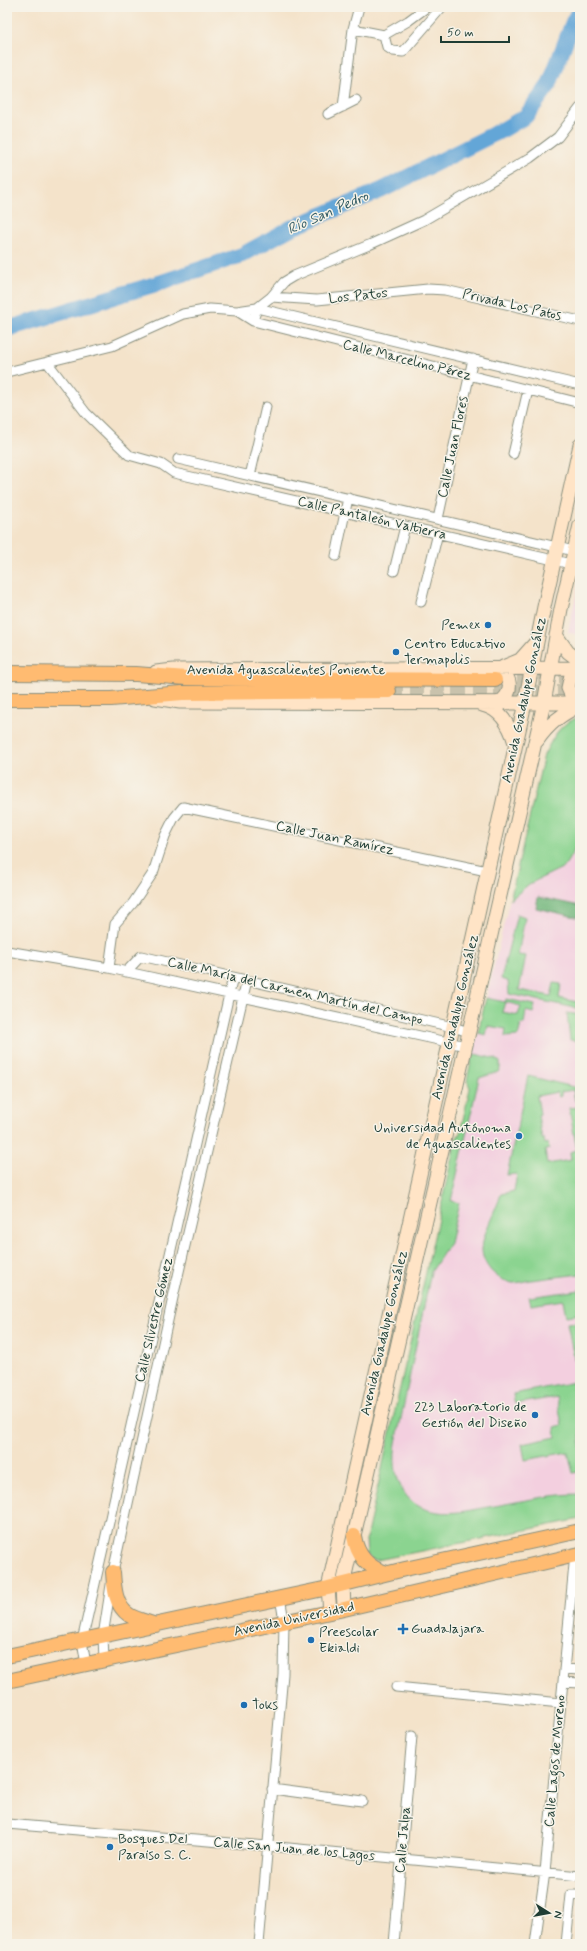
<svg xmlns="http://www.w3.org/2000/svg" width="587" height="1951" viewBox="0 0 587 1951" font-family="Mynerve,sans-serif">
	<rect width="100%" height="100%" fill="#f7f3e8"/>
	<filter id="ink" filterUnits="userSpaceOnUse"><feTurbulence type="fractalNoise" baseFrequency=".025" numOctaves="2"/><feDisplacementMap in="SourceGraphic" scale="8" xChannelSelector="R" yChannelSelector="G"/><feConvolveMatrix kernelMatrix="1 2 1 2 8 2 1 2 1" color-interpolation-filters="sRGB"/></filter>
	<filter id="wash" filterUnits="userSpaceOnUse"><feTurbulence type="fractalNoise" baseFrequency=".012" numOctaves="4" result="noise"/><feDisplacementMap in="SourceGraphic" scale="16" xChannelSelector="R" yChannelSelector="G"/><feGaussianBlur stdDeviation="0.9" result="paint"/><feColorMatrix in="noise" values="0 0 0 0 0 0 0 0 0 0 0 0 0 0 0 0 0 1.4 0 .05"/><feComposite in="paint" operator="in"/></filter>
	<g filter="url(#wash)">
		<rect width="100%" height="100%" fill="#f4e3ca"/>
		<path fill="#f3cfdf" d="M 580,578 L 580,636 L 568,632 Z
			M 580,717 L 580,1519 L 377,1560 L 365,1548 L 366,1539 L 456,1139 L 460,1133 L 470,1088 L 467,1080 L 472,1059 L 544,755 L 554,735 L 560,728 L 567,723 Z"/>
		<path fill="#8bd490" stroke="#558862" d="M 580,717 L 580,841 L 564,867 L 529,884 L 510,900 L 544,755 C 553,738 560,722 580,717 Z
			M 517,914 L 525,917 L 518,955 L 526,956 L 519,990 L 551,996 L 554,983 L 561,984 L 559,998 L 577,1002 L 578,1000 L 580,1000 L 580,1009 L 509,994 L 508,981 L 501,979 Z
			M 486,998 L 505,1002 L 502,1012 L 518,1015 L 521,1006 L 505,1002 L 506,999 L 535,1005 L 533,1013 L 526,1011 L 524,1024 L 521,1024 L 518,1036 L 505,1037 L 506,1029 L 488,1026 L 486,1035 L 478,1033 Z
			M 567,1013 L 580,1015 L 579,1041 L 570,1040 Z
			M 475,1054 L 496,1059 L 500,1062 L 500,1069 L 498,1072 L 479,1078 L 451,1201 L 459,1203 L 450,1243 L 431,1272 L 396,1443 C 391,1474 401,1508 438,1512 C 453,1514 468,1511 483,1508 C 515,1503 548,1494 580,1494 L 580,1519 L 377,1560 L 371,1559 L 367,1555 L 366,1539 L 456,1139 L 460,1133 L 470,1088 L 467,1080 L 472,1056 Z
			M 528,1076 L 578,1088 L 580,1100 L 575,1101 L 573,1090 L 561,1092 L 561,1096 L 559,1097 L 557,1092 L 537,1096 L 540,1114 L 538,1115 L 542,1139 L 544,1139 L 545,1144 L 548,1143 L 549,1149 L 545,1150 L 547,1164 L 571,1160 L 570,1152 L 577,1150 L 569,1108 L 580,1107 L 580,1274 C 564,1276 547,1278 531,1280 C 526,1281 518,1283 513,1283 C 497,1281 482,1265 482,1249 C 483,1231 496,1212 501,1194 L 514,1191 L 517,1174 L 507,1175 Z
			M 580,1290 L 580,1314 L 566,1316 L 563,1300 L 531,1305 L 529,1297 Z
			M 580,1322 L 580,1377 L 578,1377 L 567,1323 Z
			M 575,1382 L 580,1409 L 580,1472 L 573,1473 L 568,1452 L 525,1460 L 522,1444 L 556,1437 L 555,1427 L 562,1425 L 557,1397 L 515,1404 L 513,1394 Z"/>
		<path fill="#70b67a" stroke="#487a57" d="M 538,897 L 580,906 L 580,918 L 536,908 Z"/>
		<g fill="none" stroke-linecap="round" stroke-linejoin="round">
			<path stroke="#63a6d7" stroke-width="16" d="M 7,329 L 159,283 L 242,255 L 291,228 L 382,190 L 504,129 L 526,116 L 549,85 L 573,22 L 580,9"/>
		</g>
	</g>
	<g filter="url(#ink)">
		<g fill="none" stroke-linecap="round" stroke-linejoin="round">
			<path stroke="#c9c2ac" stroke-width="14" stroke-dasharray="14 7" stroke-linecap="butt" d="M 496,680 L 580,679
				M 389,691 L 580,692"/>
			<defs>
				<path id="street" d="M 353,29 L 384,35 L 408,21 L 427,7
					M 384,35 L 387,47 L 393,51 L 403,52 L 442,7
					M 343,107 L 353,29 L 359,7
					M 328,114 L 356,100
					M 271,297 L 317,300 L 428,289 L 445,290 L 580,321
					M 237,311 L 253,321 L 580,403
					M 253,321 L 257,308 L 271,297 L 284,282 L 294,276 L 369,245 L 424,220 L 530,158 L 558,137 L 580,108
					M 47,362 L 86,413 L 129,455 L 161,464 L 174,473 L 571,564
					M 7,372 L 112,346 L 183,314 L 210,309 L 237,311 L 257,308 L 580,385
					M 513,454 L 528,390
					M 178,459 L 574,551
					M 250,476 L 266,407
					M 438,519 L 473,359
					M 336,556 L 348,498
					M 394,571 L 405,526
					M 421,602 L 438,533
					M 7,951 L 109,968 L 466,1046
					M 109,968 L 115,924 L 133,903 L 153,873 L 165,836 L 174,818 L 183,807 L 487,871
					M 126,972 L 141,956 L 453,1027 L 469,1032
					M 104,1660 L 103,1636 L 113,1572 L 174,1293 L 247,980
					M 86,1664 L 82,1641 L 233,977
					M 564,1669 L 580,1670
					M 563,1682 L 580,1683
					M 396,1687 L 561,1703
					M 272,1789 L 362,1801
					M 7,1824 L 268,1846 L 580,1876
					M 259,1944 L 283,1674 L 284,1621 L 280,1597
					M 394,1944 L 412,1736
					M 535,1944 L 545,1872 L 575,1554
					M 566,1944 L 571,1895 L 580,1895"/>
				<path id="secondary" d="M 556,635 L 568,652 L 580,661
					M 503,667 L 520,660 L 536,642
					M 580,669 L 571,675 L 568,688 L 573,699 L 580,703
					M 156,672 L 174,670 L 580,668
					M 155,698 L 180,702 L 580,703
					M 498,703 C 513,695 513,678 499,670
					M 482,705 C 501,709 510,726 515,743
					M 537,741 C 548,725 562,713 580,706
					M 344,1609 L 343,1584 L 544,703 L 561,609 L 580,525
					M 330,1612 L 328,1588 L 523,712 L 544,607 L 580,445"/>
				<path id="primary" d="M 7,673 L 136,674 L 186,678 L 495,680
					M 7,699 L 111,699 L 182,693 L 389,691
					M 354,1536 C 357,1555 368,1568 387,1573
					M 113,1572 C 114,1587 115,1606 129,1615 C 137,1620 148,1622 156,1625
					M 7,1656 L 328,1588 L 405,1569 L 580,1531
					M 7,1681 L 344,1609 L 580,1554"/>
			</defs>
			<use href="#street" stroke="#8a907f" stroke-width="11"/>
			<use href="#secondary" stroke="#8a907f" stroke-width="15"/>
			<use href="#primary" stroke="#8a907f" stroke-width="16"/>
			<use href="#street" stroke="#fff" stroke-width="9"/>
			<use href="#secondary" stroke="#ffe4c6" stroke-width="13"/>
			<use href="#primary" stroke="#ffbb71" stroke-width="14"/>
		</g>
	</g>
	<g fill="#1f6fb2" stroke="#f7f3e8" stroke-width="1.5">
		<circle cx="488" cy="625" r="4"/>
		<circle cx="396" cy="652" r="4"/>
		<circle cx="519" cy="1136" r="4"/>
		<circle cx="535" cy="1415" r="4"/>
		<path d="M401 1623h4v4h4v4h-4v4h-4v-4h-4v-4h4z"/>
		<circle cx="311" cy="1640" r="4"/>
		<circle cx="244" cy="1705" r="4"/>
		<circle cx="110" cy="1847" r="4"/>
	</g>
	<g text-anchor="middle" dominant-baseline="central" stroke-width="3" stroke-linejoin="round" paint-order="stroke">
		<g font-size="14" fill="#1f3d34" stroke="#f7f3e8">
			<text transform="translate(358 296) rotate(-6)">Los Patos</text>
			<text transform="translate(512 305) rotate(13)">Privada Los Patos</text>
			<text transform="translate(407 360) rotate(14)">Calle Marcelino Pérez</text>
			<text transform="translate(453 447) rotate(-78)">Calle Juan Flores</text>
			<text transform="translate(372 518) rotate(13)">Calle Pantaleón Valtierra</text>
			<text x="286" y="670">Avenida Aguascalientes Poniente</text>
			<text transform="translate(524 700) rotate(-78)">Avenida Guadalupe González</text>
			<text transform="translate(335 838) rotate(12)">Calle Juan Ramírez</text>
			<text transform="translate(295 991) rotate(13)">Calle María del Carmen Martín del Campo</text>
			<text transform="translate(455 1017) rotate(-77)">Avenida Guadalupe González</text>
			<text transform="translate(154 1320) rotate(-77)">Calle Silvestre Gómez</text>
			<text transform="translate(384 1333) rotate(-77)">Avenida Guadalupe González</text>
			<text transform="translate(294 1619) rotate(-12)">Avenida Universidad</text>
			<text transform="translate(555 1761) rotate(-85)">Calle Lagos de Moreno</text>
			<text transform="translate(403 1840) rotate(-85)">Calle Jalpa</text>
			<text transform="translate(294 1849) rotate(5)">Calle San Juan de los Lagos</text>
		</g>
		<g font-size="14" fill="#1f3d34" stroke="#f7f3e8" text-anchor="start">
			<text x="480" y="625" text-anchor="end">Pemex</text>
			<text x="404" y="644">Centro Educativo<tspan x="404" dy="16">Termapolis</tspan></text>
			<text x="511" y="1128" text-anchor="end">Universidad Autónoma<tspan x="511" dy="16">de Aguascalientes</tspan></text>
			<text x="527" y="1407" text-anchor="end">223 Laboratorio de<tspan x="527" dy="16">Gestión del Diseño</tspan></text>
			<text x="411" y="1629">Guadalajara</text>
			<text x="319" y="1632">Preescolar<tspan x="319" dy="16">Ekialdi</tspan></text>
			<text x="252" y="1705">Toks</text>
			<text x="118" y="1839">Bosques Del<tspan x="118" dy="16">Paraiso S. C.</tspan></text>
		</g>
		<g font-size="15" font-style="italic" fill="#335c65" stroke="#f7f3e8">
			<text transform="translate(328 213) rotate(-24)">Río San Pedro</text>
		</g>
	</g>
	<rect width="587" height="1951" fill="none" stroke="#f7f3e8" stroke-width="24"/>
	<g transform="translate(549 1913) rotate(101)" stroke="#f7f3e8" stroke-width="3" paint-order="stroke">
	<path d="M0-3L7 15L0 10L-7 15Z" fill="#1f3d34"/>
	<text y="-6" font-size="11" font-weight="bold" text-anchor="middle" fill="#1f3d34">N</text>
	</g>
	<path d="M441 36v6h68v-6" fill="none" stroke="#1f3d34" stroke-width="2"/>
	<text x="447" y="36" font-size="12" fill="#1f3d34" stroke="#f7f3e8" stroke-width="3" paint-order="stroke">50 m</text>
</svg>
